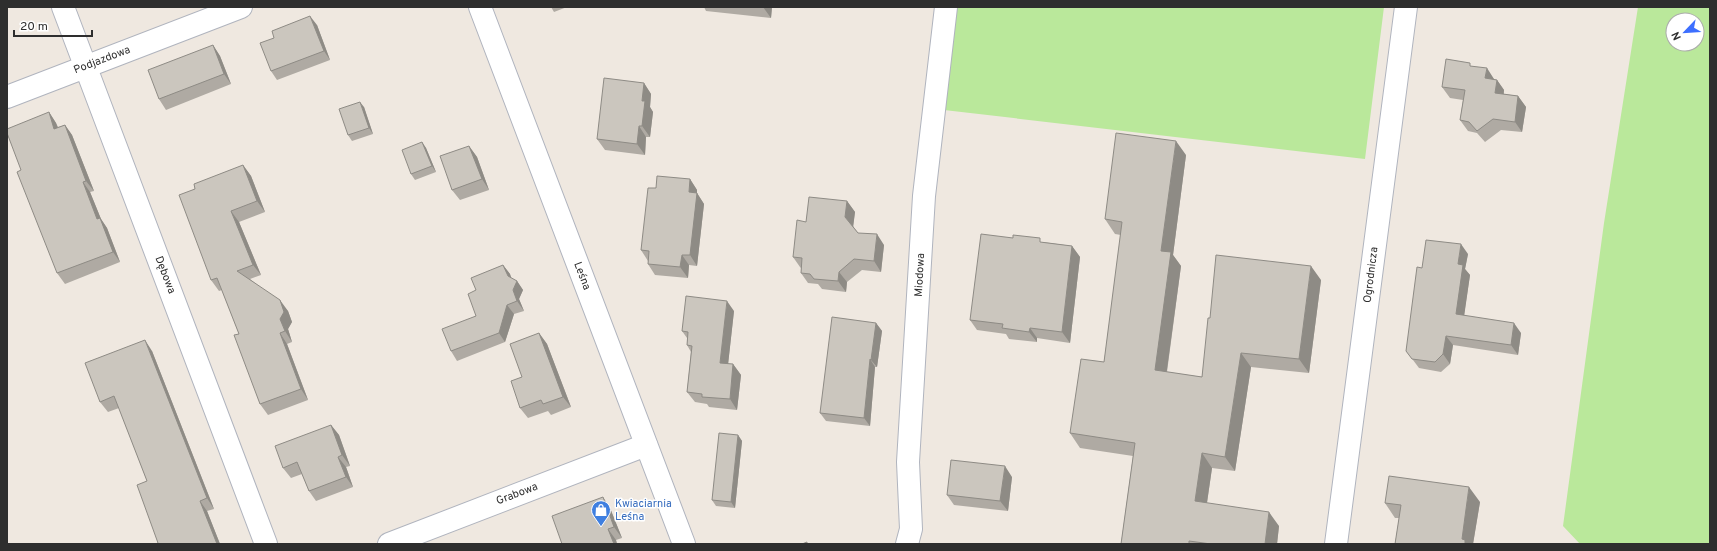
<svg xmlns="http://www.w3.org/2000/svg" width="1717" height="551" viewBox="0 0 1717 551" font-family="Overpass,sans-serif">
	<rect width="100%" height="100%" fill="#efe8e0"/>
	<path fill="#bae89b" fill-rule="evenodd" d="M 957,7 L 1384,7 L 1365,159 L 944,110 Z
		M 1638,7 L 1710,7 L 1710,544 L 1580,544 L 1563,526 L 1604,223 ZM 1673,20 L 1697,20 L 1697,44 L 1673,44 Z"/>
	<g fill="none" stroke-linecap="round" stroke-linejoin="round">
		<defs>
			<path id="minor" d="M 63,7 L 266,544
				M 7,97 L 241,7
				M 389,544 L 646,445
				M 907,544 L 911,529 L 908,462 L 924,196 L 946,7
				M 1336,544 L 1406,7"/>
			<path id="tertiary" d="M 480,7 L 684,544"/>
		</defs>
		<use href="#minor" stroke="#b0b4be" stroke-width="24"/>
		<use href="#tertiary" stroke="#b0b4be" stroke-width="24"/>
		<use href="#minor" stroke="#fff" stroke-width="22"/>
		<use href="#tertiary" stroke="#fff" stroke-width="22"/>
	</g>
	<path fill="#afaaa3" d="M 551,7 L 567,7 L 554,12 Z
		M 704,7 L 772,7 L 771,18 L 706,11 Z
		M 317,25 L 330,60 L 277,80 L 271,71 Z
		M 213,45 L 220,56 L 231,84 L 166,110 L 159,99 Z
		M 1473,67 L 1494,79 L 1497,80 L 1504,90 L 1504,94 L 1518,96 L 1526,107 L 1522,132 L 1501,130 L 1485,142 L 1477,133 L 1468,131 L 1460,120 L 1463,100 L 1450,98 L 1442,87 Z
		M 644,83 L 651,94 L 650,107 L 653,112 L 650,137 L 646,137 L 645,155 L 605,150 L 597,139 Z
		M 364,107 L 373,134 L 352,141 L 348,135 Z
		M 49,112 L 56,123 L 58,127 L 65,125 L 72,135 L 94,191 L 90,192 L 101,219 L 107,228 L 120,262 L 65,284 L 57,273 Z
		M 422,142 L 426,148 L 436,172 L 415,180 L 411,174 Z
		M 469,146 L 477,157 L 489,190 L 460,200 L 452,190 Z
		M 1186,155 L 1173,255 L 1181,266 L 1167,372 L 1202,377 L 1210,318 L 1321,280 L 1309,373 L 1251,367 L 1235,471 L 1212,468 L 1207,503 L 1279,526 L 1277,544 L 1121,544 L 1133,456 L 1080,448 L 1070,433 L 1104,362 L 1121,235 L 1115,234 L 1105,219 Z
		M 243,165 L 251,176 L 265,212 L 239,222 L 261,275 L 250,279 L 288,311 L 292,322 L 288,329 L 292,342 L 287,344 L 308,400 L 268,415 L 260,404 L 239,334 L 222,290 L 219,291 L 211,280 Z
		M 690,179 L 697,190 L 697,193 L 704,204 L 697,266 L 689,265 L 688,278 L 655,275 L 648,264 L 648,261 L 641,250 L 656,188 Z
		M 847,201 L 855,212 L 853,226 L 858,233 L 884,245 L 881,272 L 862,270 L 847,282 L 846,292 L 822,289 L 818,284 L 808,283 L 801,273 L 801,268 L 800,267 L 793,257 L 806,222 Z
		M 1043,242 L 1072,246 L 1080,257 L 1070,343 L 1037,338 L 1037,342 L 1009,339 L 1006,334 L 977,330 L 970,320 Z
		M 1468,254 L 1465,269 L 1470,275 L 1464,315 L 1521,333 L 1518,355 L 1453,345 L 1450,364 L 1441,372 L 1419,368 L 1413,360 L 1406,351 L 1422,268 Z
		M 503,265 L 510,274 L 511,278 L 517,281 L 523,290 L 519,299 L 524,311 L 514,314 L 505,342 L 457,361 L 451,351 L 476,316 L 476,290 Z
		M 734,311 L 728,364 L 733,364 L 741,375 L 737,410 L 709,407 L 707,404 L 695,402 L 687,392 L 691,352 L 687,345 L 687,338 L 682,331 Z
		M 876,323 L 882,331 L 877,367 L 875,367 L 870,426 L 826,421 L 820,413 Z
		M 539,333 L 547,344 L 571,407 L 551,415 L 548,411 L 528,418 L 520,408 L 522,377 Z
		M 152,351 L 214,509 L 207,511 L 220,544 L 156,544 L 158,543 L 147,481 L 119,408 L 108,412 L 100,402 Z
		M 331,425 L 339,435 L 350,466 L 346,467 L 353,487 L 316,501 L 309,491 L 302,474 L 291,478 L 283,468 Z
		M 738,435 L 742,441 L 735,508 L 716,506 L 712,500 Z
		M 1012,477 L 1008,511 L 954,505 L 947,495 Z
		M 1480,502 L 1473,544 L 1395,544 L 1399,518 L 1395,518 L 1385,503 Z
		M 610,508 L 622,538 L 616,540 L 617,544 L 562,544 Z"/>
	<path fill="#8e8b85" d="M 763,7 L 772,7 L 771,18 Z
		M 310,16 L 317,25 L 330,60 L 324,51 Z
		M 213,45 L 220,56 L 231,84 L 224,74 Z
		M 1487,68 L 1494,79 L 1492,89 L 1485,78 Z
		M 1497,80 L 1504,90 L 1502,104 L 1495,93 Z
		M 644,83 L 651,94 L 650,107 L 653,112 L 650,137 L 642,126 L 642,101 Z
		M 1518,96 L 1526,107 L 1522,132 L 1515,122 Z
		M 360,102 L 364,107 L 373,134 L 369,128 Z
		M 49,112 L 56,123 L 62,139 L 54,129 Z
		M 65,125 L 72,135 L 94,191 L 86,181 Z
		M 639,126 L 646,137 L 645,155 L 637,144 Z
		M 1176,141 L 1186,155 L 1173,255 L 1181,266 L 1165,384 L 1155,370 L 1161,251 Z
		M 422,142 L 426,148 L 436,172 L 432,166 Z
		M 469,146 L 477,157 L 489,190 L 482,179 Z
		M 243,165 L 251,176 L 265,212 L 257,201 Z
		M 690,179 L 697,190 L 697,193 L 704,204 L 697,266 L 690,255 L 689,192 Z
		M 83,182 L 90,192 L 101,219 L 107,228 L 120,262 L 113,252 L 97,219 Z
		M 847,201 L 855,212 L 853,228 L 845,217 Z
		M 231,211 L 239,222 L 261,275 L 253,265 Z
		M 877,234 L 884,245 L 881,272 L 874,261 Z
		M 1461,244 L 1468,254 L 1465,269 L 1470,275 L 1463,324 L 1456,314 L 1458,264 Z
		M 1072,246 L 1080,257 L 1070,343 L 1062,332 Z
		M 682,255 L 689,265 L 688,278 L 680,267 Z
		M 503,265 L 510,274 L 514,286 L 508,276 Z
		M 1311,266 L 1321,280 L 1309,373 L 1299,359 Z
		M 839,272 L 847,282 L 846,292 L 838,281 Z
		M 517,281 L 523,290 L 519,299 L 524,311 L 517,301 L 513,290 Z
		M 280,300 L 288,311 L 292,322 L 288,329 L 292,342 L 285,331 L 280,319 Z
		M 727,301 L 734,311 L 727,374 L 720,363 Z
		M 507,305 L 514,314 L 505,342 L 499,333 Z
		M 876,323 L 882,331 L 877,367 L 871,360 Z
		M 1514,323 L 1521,333 L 1518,355 L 1511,345 Z
		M 1030,328 L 1037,338 L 1037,342 L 1029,332 Z
		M 280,333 L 287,344 L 308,400 L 301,389 Z
		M 539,333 L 547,344 L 571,407 L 563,397 Z
		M 1446,336 L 1453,345 L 1450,364 L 1443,354 Z
		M 145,340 L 152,351 L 214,509 L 207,498 Z
		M 1241,353 L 1251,367 L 1235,471 L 1225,457 Z
		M 870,359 L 875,367 L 870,426 L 864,418 Z
		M 733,364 L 741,375 L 737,410 L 730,399 Z
		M 331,425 L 339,435 L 350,466 L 342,455 Z
		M 738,435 L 742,441 L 735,508 L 731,502 Z
		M 1202,453 L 1212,468 L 1205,516 L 1195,501 Z
		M 338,457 L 346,467 L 353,487 L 346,477 Z
		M 1005,466 L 1012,477 L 1008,511 L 1000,501 Z
		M 1469,487 L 1480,502 L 1473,544 L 1465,544 L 1462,539 Z
		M 603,497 L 610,508 L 622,538 L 614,527 Z
		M 200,501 L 207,511 L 220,544 L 217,544 Z
		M 1269,512 L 1279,526 L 1277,544 L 1265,544 Z
		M 608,529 L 616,540 L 617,544 L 614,544 Z"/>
	<path fill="#cbc6be" stroke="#8e8b85" d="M 310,16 L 324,51 L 271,71 L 260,43 L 274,38 L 272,31 Z
		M 213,45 L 224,74 L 159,99 L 148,70 Z
		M 1446,59 L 1470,63 L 1470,66 L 1487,68 L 1485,78 L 1497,80 L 1495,93 L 1518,96 L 1515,122 L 1493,119 L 1477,131 L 1469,122 L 1460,120 L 1465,90 L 1442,87 Z
		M 604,78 L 644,83 L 642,101 L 645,101 L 642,126 L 639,126 L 637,144 L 597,139 Z
		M 360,102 L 369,128 L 348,135 L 339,109 Z
		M 49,112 L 54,129 L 65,125 L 86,181 L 83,182 L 97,219 L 100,218 L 113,252 L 57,273 L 17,172 L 21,170 L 7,133 L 7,129 Z
		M 1116,133 L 1176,141 L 1161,251 L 1171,252 L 1155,370 L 1202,377 L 1208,318 L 1210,318 L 1216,255 L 1311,266 L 1299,359 L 1241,353 L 1225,457 L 1202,453 L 1195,501 L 1269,512 L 1265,544 L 1211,544 L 1189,541 L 1189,544 L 1121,544 L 1135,443 L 1070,433 L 1081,359 L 1104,362 L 1122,222 L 1105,219 Z
		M 422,142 L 432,166 L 411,174 L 402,150 Z
		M 469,146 L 482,179 L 452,190 L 440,156 Z
		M 243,165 L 257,201 L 231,211 L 253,265 L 237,271 L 280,300 L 284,312 L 280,319 L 285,331 L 280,333 L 301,389 L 260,404 L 234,335 L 239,334 L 217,278 L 211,280 L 179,195 L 195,189 L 194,184 Z
		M 657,176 L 690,179 L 689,192 L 697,193 L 690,255 L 682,255 L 680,267 L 648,264 L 649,251 L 641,250 L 648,188 L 656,188 Z
		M 809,197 L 847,201 L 845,217 L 858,233 L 877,234 L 874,261 L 854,259 L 839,272 L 838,281 L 814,279 L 810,274 L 801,273 L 802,258 L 793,257 L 797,220 L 806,222 Z
		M 981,234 L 1013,238 L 1013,235 L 1040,238 L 1040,242 L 1072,246 L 1062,332 L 1030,328 L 1029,332 L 1002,328 L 1003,324 L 970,320 Z
		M 1426,240 L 1461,244 L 1458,264 L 1463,265 L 1456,314 L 1514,323 L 1511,345 L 1446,336 L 1443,354 L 1435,362 L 1412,359 L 1406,351 L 1417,267 L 1422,268 Z
		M 503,265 L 508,276 L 517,281 L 513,290 L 517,301 L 507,305 L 499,333 L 451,351 L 442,329 L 476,316 L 468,294 L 476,290 L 471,278 Z
		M 686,296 L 727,301 L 720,363 L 733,364 L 730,399 L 702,397 L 702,394 L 687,392 L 692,346 L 687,345 L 688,332 L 682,331 Z
		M 832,317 L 876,323 L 871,360 L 870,359 L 864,418 L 820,413 Z
		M 539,333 L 563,397 L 543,404 L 541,400 L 520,408 L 511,381 L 522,377 L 510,344 Z
		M 145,340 L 207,498 L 200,501 L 217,544 L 156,544 L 158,543 L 137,485 L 147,481 L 114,396 L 100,402 L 85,363 Z
		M 331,425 L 342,455 L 338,457 L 346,477 L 309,491 L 297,462 L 283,468 L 275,446 Z
		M 719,433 L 738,435 L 731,502 L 712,500 Z
		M 951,460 L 1005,466 L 1000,501 L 947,495 Z
		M 1389,476 L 1469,487 L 1462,539 L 1465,540 L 1465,544 L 1395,544 L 1401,505 L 1385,503 Z
		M 603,497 L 614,527 L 608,529 L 614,544 L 562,544 L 552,516 Z
		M 807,542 L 807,544 L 802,544 Z"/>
	<defs>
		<symbol id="shop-pin" viewBox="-11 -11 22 30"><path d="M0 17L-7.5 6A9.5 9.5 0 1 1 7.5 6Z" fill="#3f7fe0" stroke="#fff"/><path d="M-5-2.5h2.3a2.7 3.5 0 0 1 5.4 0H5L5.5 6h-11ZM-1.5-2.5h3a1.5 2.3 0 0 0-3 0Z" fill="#fff"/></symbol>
	</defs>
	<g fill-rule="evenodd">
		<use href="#shop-pin" x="590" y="499" width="22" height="30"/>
	</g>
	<g text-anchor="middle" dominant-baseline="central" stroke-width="3" stroke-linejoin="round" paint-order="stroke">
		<g font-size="11" fill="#2e2e2e" stroke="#fff">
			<text transform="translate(102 60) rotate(-21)">Podjazdowa</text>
			<text transform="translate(165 275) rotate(69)">Dębowa</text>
			<text transform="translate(920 275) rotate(-87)">Miodowa</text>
			<text transform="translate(1371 275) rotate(-83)">Ogrodnicza</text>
			<text transform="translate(582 276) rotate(69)">Leśna</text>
			<text transform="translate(517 494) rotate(-21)">Grabowa</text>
		</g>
		<g font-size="11" fill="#366cbe" stroke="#fff" text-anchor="start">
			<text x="615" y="504">Kwiaciarnia<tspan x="615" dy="13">Leśna</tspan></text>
		</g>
	</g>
	<rect width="1717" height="551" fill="none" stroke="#2e2e2e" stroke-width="16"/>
	<g transform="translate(1685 32) rotate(245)"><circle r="19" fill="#ffffff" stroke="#ababab"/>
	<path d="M0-3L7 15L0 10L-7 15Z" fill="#3d6fff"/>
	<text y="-6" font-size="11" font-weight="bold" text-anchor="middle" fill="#2e2e2e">N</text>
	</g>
	<path d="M14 30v6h78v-6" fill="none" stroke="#2e2e2e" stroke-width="2"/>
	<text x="20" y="30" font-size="12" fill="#2e2e2e" stroke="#ffffff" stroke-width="3" paint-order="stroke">20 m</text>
</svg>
